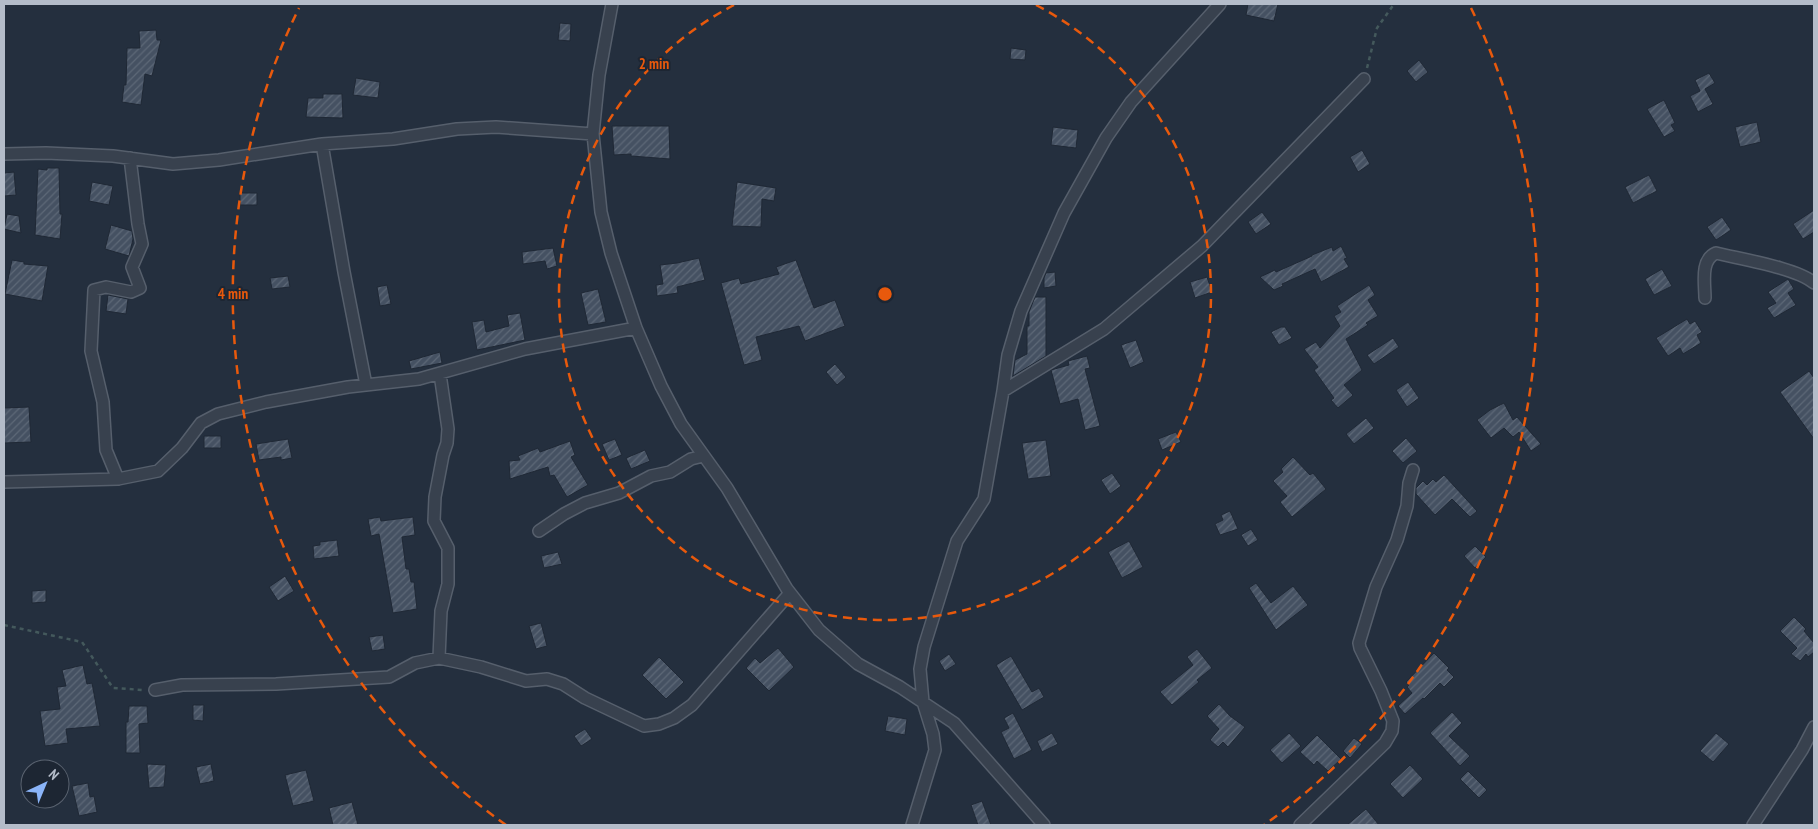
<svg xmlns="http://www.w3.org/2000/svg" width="1818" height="829" viewBox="0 0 1818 829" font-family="'PT Sans Narrow',sans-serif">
	<defs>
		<pattern id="building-hatch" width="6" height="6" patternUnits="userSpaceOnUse" patternTransform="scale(1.25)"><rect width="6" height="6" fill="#455162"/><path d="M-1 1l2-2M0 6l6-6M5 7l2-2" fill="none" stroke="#5d6877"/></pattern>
	</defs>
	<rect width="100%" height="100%" fill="#242f3e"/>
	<path fill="url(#building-hatch)" stroke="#1f2835" d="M 1248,4 L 1278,4 L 1274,21 L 1246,15 Z
		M 560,23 L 571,24 L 570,41 L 558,40 Z
		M 156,30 L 157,40 L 161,40 L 152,76 L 145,74 L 141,105 L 122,102 L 124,85 L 126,85 L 127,48 L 140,48 L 139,31 Z
		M 1011,48 L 1026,50 L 1025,60 L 1010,59 Z
		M 1419,60 L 1428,72 L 1416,82 L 1407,71 Z
		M 1709,73 L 1715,83 L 1705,89 L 1713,104 L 1698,112 L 1690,96 L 1700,91 L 1695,80 Z
		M 356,78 L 380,82 L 378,98 L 353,95 Z
		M 323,94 L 342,94 L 343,118 L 306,117 L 308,98 L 323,98 Z
		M 1664,100 L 1675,123 L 1671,125 L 1675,131 L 1664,137 L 1647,109 Z
		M 1757,122 L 1761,142 L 1740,147 L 1735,127 Z
		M 612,126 L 669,126 L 670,159 L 631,156 L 631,154 L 614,155 Z
		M 1053,127 L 1078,130 L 1076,148 L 1051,145 Z
		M 1362,150 L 1370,164 L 1358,172 L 1350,157 Z
		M 47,168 L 59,168 L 60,214 L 62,214 L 60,239 L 35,235 L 38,169 L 47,170 Z
		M 14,172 L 16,195 L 4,196 L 4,173 Z
		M 1649,175 L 1657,191 L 1633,203 L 1625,187 Z
		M 92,182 L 113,186 L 109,205 L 89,201 Z
		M 737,182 L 776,188 L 774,201 L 762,199 L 761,227 L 732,226 Z
		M 240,193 L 257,193 L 257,205 L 240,205 Z
		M 1814,210 L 1814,232 L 1803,239 L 1793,224 Z
		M 1262,212 L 1271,224 L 1256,234 L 1248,222 Z
		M 7,214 L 19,216 L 21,233 L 4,229 Z
		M 1722,217 L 1731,230 L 1716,240 L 1707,227 Z
		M 111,225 L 132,231 L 133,239 L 129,256 L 105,249 Z
		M 1341,246 L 1347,258 L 1344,259 L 1349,267 L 1321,282 L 1315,269 L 1282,284 L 1283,286 L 1274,290 L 1260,277 L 1275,270 L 1276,272 L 1312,256 L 1312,255 L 1332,247 L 1333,251 Z
		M 553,248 L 557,266 L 547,269 L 545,261 L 523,264 L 522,252 Z
		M 699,258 L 705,280 L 677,287 L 678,293 L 657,296 L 656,285 L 663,284 L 660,265 L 677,263 Z
		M 12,260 L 24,262 L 24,264 L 48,266 L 42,301 L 5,294 Z
		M 796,260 L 814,308 L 835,300 L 845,326 L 805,341 L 799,326 L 756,337 L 762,360 L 744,365 L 721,283 L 739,278 L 741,284 L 779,274 L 776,267 Z
		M 1662,269 L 1672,286 L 1654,295 L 1645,279 Z
		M 1055,272 L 1056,286 L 1044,288 L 1044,278 L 1046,273 Z
		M 288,276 L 290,287 L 272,289 L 270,278 Z
		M 1207,277 L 1212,292 L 1195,298 L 1190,282 Z
		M 1788,279 L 1794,289 L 1788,293 L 1796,305 L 1774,318 L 1767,308 L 1776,303 L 1768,292 Z
		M 387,285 L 391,304 L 380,306 L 377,287 Z
		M 1369,285 L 1375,295 L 1368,300 L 1378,316 L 1366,323 L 1368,325 L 1346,339 L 1362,370 L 1344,385 L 1353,395 L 1338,408 L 1331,400 L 1334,398 L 1314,370 L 1318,367 L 1304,349 L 1316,342 L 1320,348 L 1340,326 L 1334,316 L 1341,312 L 1337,306 Z
		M 598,289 L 606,322 L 588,325 L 581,293 Z
		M 108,295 L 128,299 L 126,314 L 106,311 Z
		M 1035,297 L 1046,297 L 1046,356 L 1013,376 L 1015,360 L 1027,354 L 1027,326 L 1029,326 L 1029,312 Z
		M 520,313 L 525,340 L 477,350 L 472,322 L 484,320 L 486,332 L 509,326 L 507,315 Z
		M 1687,319 L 1690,324 L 1695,321 L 1702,332 L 1697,335 L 1701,343 L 1683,354 L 1680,348 L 1668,356 L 1656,338 Z
		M 1281,327 L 1285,327 L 1292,338 L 1279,345 L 1271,332 Z
		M 1393,338 L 1399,347 L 1374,364 L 1367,355 Z
		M 1136,340 L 1144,362 L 1130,368 L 1121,345 Z
		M 440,352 L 442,363 L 411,369 L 409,361 Z
		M 1087,356 L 1090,368 L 1085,369 L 1100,426 L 1085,430 L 1078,399 L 1060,404 L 1051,370 L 1069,365 L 1068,361 Z
		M 835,364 L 846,377 L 837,385 L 826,372 Z
		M 1809,371 L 1814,378 L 1814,439 L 1780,392 Z
		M 1408,382 L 1419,398 L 1407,407 L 1396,390 Z
		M 1504,403 L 1513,420 L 1517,417 L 1541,444 L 1531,451 L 1519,432 L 1513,437 L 1504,428 L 1491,438 L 1477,420 L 1490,410 Z
		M 29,407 L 31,442 L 4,443 L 4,408 Z
		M 1366,418 L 1374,428 L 1354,444 L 1346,434 Z
		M 1176,432 L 1181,442 L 1162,450 L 1158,439 Z
		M 204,436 L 221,436 L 221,448 L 204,448 Z
		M 1406,438 L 1417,451 L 1403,463 L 1392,451 Z
		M 288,439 L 292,458 L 281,460 L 281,457 L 259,460 L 256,444 Z
		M 615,439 L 622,455 L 609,460 L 602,444 Z
		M 1046,440 L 1051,476 L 1028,479 L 1022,443 Z
		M 570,441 L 575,455 L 571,457 L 588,485 L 567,497 L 554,475 L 550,476 L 548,467 L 510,479 L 509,461 L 520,460 L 518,456 L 538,448 L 540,452 Z
		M 645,450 L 650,461 L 631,469 L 626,458 Z
		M 1293,457 L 1310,475 L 1313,473 L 1326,489 L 1292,517 L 1280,502 L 1287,496 L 1273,481 L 1283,472 L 1281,469 Z
		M 1112,473 L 1121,486 L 1110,494 L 1101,480 Z
		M 1444,475 L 1477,511 L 1470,517 L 1452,499 L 1435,515 L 1416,494 L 1416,488 L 1423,481 L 1427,485 L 1433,479 L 1436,482 Z
		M 1230,511 L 1238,529 L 1220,535 L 1215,524 L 1223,520 L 1221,515 Z
		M 380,517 L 381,521 L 413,517 L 415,535 L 402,537 L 406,569 L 409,569 L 411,582 L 414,582 L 417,609 L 393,613 L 379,534 L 371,536 L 368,519 Z
		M 1251,529 L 1258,540 L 1248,546 L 1241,535 Z
		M 337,540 L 339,556 L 314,559 L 313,546 L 320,545 L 320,542 Z
		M 1129,541 L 1143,567 L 1122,578 L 1108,552 Z
		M 1475,546 L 1486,557 L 1475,568 L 1464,556 Z
		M 558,552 L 562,564 L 544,568 L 541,556 Z
		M 285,576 L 294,591 L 278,601 L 269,587 Z
		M 1256,583 L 1271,603 L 1293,586 L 1308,605 L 1276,630 L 1249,588 Z
		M 46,590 L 46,602 L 32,603 L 32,591 Z
		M 1794,617 L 1806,629 L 1804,631 L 1814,643 L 1814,652 L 1808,657 L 1806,654 L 1800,661 L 1791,654 L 1797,648 L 1780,631 Z
		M 541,623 L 547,646 L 536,649 L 529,626 Z
		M 383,635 L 385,649 L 372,651 L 369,637 Z
		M 778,648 L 794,667 L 769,691 L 746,668 L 755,658 L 760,663 Z
		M 1197,649 L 1212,668 L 1197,680 L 1199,682 L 1172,705 L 1160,692 L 1193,665 L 1187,657 Z
		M 1434,653 L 1449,668 L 1447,670 L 1454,677 L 1444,687 L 1440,683 L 1424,699 L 1423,698 L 1405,714 L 1398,706 L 1412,693 L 1407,687 L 1409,685 L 1406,682 Z
		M 949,654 L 956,664 L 945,671 L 939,661 Z
		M 1011,656 L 1032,692 L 1039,688 L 1044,697 L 1022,710 L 996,665 Z
		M 659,657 L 684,682 L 666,699 L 642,675 Z
		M 83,665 L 87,684 L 92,683 L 100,726 L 66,729 L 68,743 L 45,746 L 40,711 L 60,709 L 57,687 L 66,686 L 62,670 Z
		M 1219,704 L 1230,716 L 1245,727 L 1228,747 L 1223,742 L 1218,747 L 1210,740 L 1219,729 L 1207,716 Z
		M 193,705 L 204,705 L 203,721 L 193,720 Z
		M 129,706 L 147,706 L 148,723 L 139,724 L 140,753 L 126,753 L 126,722 L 128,722 Z
		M 1452,712 L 1462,723 L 1449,736 L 1470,756 L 1460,766 L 1430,733 Z
		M 1013,713 L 1032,750 L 1014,759 L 1001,732 L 1009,728 L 1004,718 Z
		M 888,716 L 907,719 L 905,735 L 885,731 Z
		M 585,729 L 592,739 L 581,746 L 574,736 Z
		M 1052,733 L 1058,744 L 1042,752 L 1037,741 Z
		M 1289,733 L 1301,746 L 1282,763 L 1270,750 Z
		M 1716,733 L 1729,744 L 1713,762 L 1700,751 Z
		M 1317,735 L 1341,759 L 1328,771 L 1317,761 L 1314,765 L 1300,752 Z
		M 1354,738 L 1362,744 L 1350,758 L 1343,751 Z
		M 147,764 L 166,765 L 164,787 L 149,788 Z
		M 211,764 L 214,781 L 200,784 L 196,767 Z
		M 1410,765 L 1423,779 L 1403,798 L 1390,784 Z
		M 306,770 L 314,801 L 293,806 L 285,775 Z
		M 1468,771 L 1487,790 L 1479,798 L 1460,779 Z
		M 88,783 L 90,797 L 94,796 L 97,812 L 79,816 L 72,786 Z
		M 982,801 L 991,825 L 978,825 L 971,805 Z
		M 352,802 L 358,825 L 333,825 L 329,808 Z
		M 1366,809 L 1379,825 L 1347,825 Z"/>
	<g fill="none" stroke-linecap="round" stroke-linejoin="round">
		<defs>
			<path id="street" d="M 612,4 L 599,75 L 593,134 L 601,212 L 611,253 L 636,328 L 661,386 L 681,424 L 727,488 L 787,589 L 819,630 L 858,664 L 900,687 L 954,723 L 1044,825
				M 322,144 L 344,272 L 366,385
				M 4,154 L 46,153 L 113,156 L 173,164 L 219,160 L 322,144 L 393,139 L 457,129 L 496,127 L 593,134
				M 1705,298 C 1705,283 1700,260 1716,253 C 1740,259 1797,268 1814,283
				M 1003,391 L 1104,329 L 1202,246 L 1364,79
				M 118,479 L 106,450 L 103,402 L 91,351 L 94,290 L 106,287 L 131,292 L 140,288 L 132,267 L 142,244 L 138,224 L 130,158
				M 4,482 L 118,479 L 158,471 L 182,448 L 201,423 L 218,414 L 266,402 L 348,387 L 419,379 L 525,349 L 636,328
				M 539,531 L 564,514 L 585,503 L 619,493 L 651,476 L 670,472 L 691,459 L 703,456
				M 439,658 L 441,611 L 448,584 L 448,548 L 434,521 L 435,497 L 443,455 L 447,443 L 448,429 L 440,374
				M 155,690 L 182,685 L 276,684 L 389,677 L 415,663 L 439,658 L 481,667 L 526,681 L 547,679 L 563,684 L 585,698 L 644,726 L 659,724 L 674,718 L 692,705 L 790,593
				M 912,825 L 935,750 L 933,734 L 923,702 L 920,669 L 924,647 L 957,541 L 984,499 L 1003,391 L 1008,355 L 1021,311 L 1064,213 L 1106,138 L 1131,102 L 1220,4
				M 1300,825 L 1385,743 L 1392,731 L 1393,721 L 1381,691 L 1360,648 L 1359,643 L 1376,587 L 1397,540 L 1407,506 L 1409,483 L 1413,470
				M 1753,825 L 1802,750 L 1814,727"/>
		</defs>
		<use href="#street" stroke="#565f6c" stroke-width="14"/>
		<path stroke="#44595c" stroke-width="2.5" stroke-dasharray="4 4" stroke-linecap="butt" d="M 1367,68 L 1377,28 L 1394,4
			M 4,625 L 82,642 L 113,688 L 143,690"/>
		<use href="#street" stroke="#38414e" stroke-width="11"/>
	</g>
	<g fill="none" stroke="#e8590c" stroke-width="2.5" stroke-dasharray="9 6">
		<path d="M1036 5A326 326 0 1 1 734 5"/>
		<path d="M506 825A652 652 0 0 1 299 8M1471 8A652 652 0 0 1 1264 825"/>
	</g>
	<circle cx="885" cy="294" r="8" fill="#e8590c" stroke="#1d2633" stroke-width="2.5"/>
	<g font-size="15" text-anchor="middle" font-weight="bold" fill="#e8590c" stroke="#1d2633" stroke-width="4" stroke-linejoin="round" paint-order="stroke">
		<text x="654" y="69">2 min</text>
		<text x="233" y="299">4 min</text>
	</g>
	<rect width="1818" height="829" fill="none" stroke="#b4bcc9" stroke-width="10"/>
	<g transform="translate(45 784) rotate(44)"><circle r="24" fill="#1d2633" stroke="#59626f"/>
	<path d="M0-4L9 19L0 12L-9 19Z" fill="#8ab4f8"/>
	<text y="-8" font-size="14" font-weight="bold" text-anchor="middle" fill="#b4bcc9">N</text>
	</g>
</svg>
